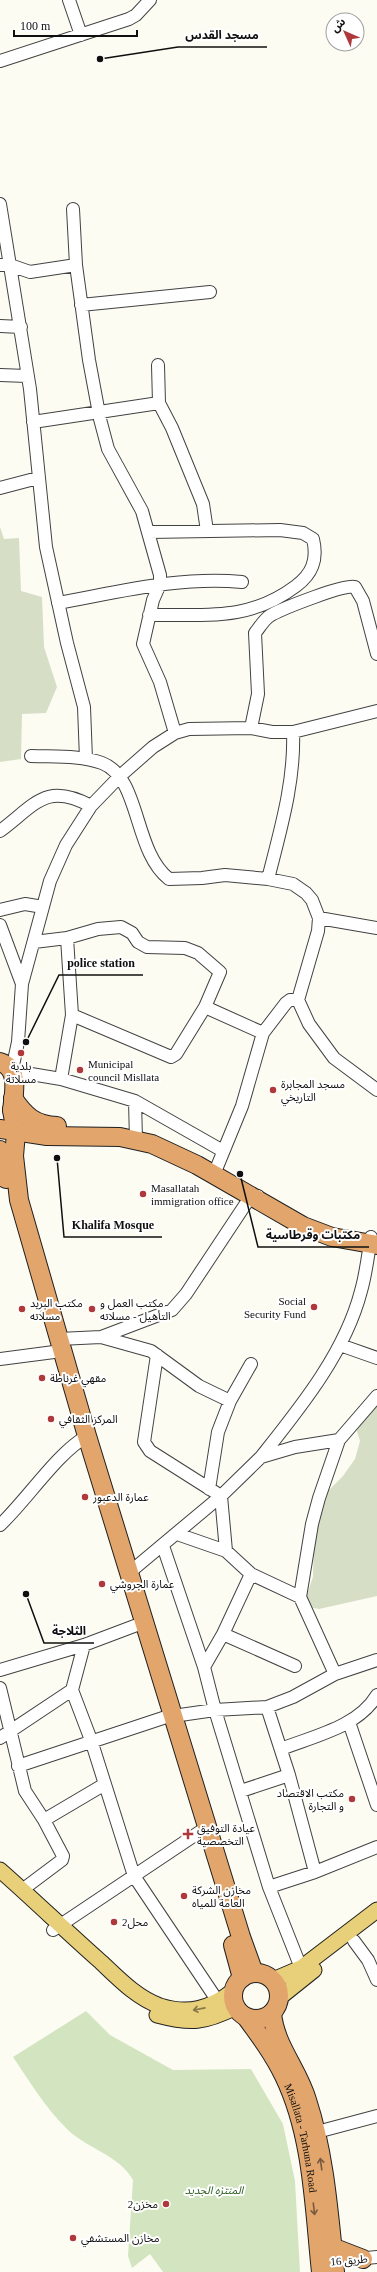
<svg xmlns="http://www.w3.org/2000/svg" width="377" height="2272" viewBox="0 0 377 2272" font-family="'Times New Roman','Noto Sans Arabic',serif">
	<rect width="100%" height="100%" fill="#fdfcf3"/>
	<path fill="#d2e5c0" d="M 86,2011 L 110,2035 L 173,2070 L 251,2069 L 283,2124 L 295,2181 L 300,2272 L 163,2272 L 150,2254 L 132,2268 L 128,2256 L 133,2180 C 119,2155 88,2149 68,2130 C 46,2109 30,2082 13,2057 Z"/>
	<path fill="#d6dec6" d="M 0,527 L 4,539 L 19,538 L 21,591 L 42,597 L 44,647 L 57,687 L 46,713 L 22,714 L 21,759 L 0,762 Z
		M 377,1405 L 377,1596 L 319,1609 L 303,1606 L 313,1577 L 314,1531 L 327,1492 L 343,1476 L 355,1459 L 360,1441 L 354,1422 Z"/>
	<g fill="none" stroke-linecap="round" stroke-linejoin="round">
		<defs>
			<path id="minor" d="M 69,0 L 81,35
				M 0,61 L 129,19 L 136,15 L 150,0
				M 0,204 L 30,389 L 46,547 L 67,643 L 84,707 L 86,759
				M 73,209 L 76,265 L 89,360 L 100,419 L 108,449 L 142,511 L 160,575 L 160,584 L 153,600 L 143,644 L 160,682 L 175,733
				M 0,265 L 10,265 L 30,272 L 76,265
				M 81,305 L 210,292
				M 0,326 L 21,327
				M 158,365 L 159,403 L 172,428 L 203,504 L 207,531
				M 0,375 L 27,376
				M 33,422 L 159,403
				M 0,488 L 38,478
				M 58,603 C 119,592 180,576 242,582
				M 149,615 C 205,614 248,622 296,586 C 312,574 318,560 313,539 L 303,533 L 280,530 L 149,532
				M 251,728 L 258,694 L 255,633 C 260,627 264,619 271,615 C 284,608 344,584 355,587 L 363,601 L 377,654
				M 31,756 C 54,757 80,755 102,763 C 141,778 133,851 169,879 L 202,878 L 225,875 L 268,879 L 293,884 L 306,893 L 312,900 L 319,918 L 318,931 L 298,1000 L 309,1024 L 334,1058 L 377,1090
				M 0,831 C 36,804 46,782 91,806
				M 268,879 C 280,831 295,782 293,732
				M 0,910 L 25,904 L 43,907
				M 319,918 L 377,928
				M 0,925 L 22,984
				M 34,942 L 67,938 L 98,929 L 121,927 L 132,933 L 138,942 L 147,947 L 185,948 L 198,953 L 220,972 L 205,1007 L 176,1054 L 171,1057 L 72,1015
				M 205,1007 L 263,1033
				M 12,1070 L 18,1042 L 22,984 L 50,881 L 66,845 L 91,806 L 120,776 L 153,747 L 175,733 L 189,729 L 251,728 L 272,732 L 293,732 L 377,711
				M 13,1071 L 61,1079 L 135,1101 L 223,1151
				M 61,1079 L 72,1015 L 67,938
				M 135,1101 L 136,1140
				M 217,1167 L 242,1106 L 263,1033 L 286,1003 L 290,1000 L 298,1000
				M 101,1337 L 151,1351 L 199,1386 L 230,1401
				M 59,1339 L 101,1337 L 172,1310 L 186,1294 L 247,1202 L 258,1196
				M 340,1345 L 377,1358
				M 157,1355 L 144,1442 L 150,1451 L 221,1496 L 226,1551
				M 0,1359 L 54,1352
				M 261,1457 C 300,1408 345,1353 361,1291 C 366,1274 368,1255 371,1237
				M 209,1489 L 218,1432 L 230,1401 L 251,1364
				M 0,1525 C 27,1500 56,1454 87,1436
				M 177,1534 L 226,1551 L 251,1574 L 300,1597
				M 163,1546 L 204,1667 L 215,1710 L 269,1887 L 301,1968
				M 130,1572 L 221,1496 L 261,1457 L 295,1447 L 339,1440 L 377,1396
				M 223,1634 L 295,1666
				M 204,1667 L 223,1634 L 251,1574
				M 0,1670 L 84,1645 L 137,1625
				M 335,1674 L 300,1597 L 312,1524 L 319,1498 L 339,1440
				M 0,1688 L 25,1791 L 44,1820 L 105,1784
				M 72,1690 L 91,1740 L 134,1876 L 219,2003
				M 267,1707 L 289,1775 L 315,1872
				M 349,1722 L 377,1805
				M 0,1738 L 72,1690 L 84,1645
				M 281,1749 C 314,1736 358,1727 377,1695
				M 18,1766 L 166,1717 L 215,1710 L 267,1707 L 293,1697 L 335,1674 L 377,1660
				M 241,1791 L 289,1775
				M 269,1887 L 315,1872 L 377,1847
				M 22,1890 L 62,1860 L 63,1856 L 44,1820
				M 53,1930 L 201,1831
				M 354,1941 L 368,1960 L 377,1980
				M 317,2132 L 377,2116
				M 356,2259 L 377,2257"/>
			<path id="major" d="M 0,1870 C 34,1900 67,1932 101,1962 C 118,1978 137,1998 160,2006 C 188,2015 210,2009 233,1991
				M 273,1980 L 301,1968 L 377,1910
				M 279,1998 L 314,1970
				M 157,2015 C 191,2024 204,2023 236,2007"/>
			<g id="highway">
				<path d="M 0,1062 C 20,1068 14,1093 12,1110"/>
				<path d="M 13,1098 C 25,1116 35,1125 57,1126"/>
				<path d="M 12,1110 L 16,1133 L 14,1156 L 19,1200 L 87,1436 L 241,1937 L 254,1973"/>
				<path d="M 0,1129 L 47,1136 L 120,1137 L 152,1144 L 197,1165 L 303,1226 L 332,1237 L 377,1245"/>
				<path d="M 0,1150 L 6,1179"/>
				<path d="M 233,1945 L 242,1978"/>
				<circle cx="256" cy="1996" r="23"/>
				<path d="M 272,2013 C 275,2046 298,2069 307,2100 C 325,2155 329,2215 335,2272"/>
				<path id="s1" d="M 246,2017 C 260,2036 274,2055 284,2076 C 313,2136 314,2207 321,2272"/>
				<path d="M 332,2247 L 363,2259"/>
			</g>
		</defs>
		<use href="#minor" stroke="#424242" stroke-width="14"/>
		<use href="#major" stroke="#202020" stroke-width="17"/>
		<use href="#highway" stroke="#202020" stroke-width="20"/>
		<use href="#minor" stroke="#fff" stroke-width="12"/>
		<use href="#major" stroke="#e8cf79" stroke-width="15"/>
		<use href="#highway" stroke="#e2a56c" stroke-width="18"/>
	</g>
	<defs><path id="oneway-shaft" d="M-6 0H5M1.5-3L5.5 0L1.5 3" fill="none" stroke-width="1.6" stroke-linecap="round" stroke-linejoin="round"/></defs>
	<use stroke="#867949" href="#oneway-shaft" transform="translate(199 2009) rotate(169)"/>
	<g stroke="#785a3e">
		<use href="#oneway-shaft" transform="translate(321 2164) rotate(-98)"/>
		<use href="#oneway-shaft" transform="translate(314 2209) rotate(83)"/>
	</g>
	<g fill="#af383b" stroke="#fff" stroke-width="1.5">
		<circle cx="21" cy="1053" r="4"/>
		<circle cx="80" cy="1070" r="4"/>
		<circle cx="273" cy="1090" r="4"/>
		<circle cx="143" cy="1194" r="4"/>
		<circle cx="314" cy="1307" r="4"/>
		<circle cx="22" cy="1309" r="4"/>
		<circle cx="92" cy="1309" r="4"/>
		<circle cx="42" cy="1378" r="4"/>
		<circle cx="51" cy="1419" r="4"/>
		<circle cx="85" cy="1497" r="4"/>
		<circle cx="102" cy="1584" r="4"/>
		<circle cx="352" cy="1799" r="4"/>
		<path d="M186 1828h4v4h4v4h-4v4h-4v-4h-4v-4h4z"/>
		<circle cx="184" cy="1896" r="4"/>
		<circle cx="114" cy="1922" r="4"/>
		<circle cx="166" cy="2204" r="4"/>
		<circle cx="73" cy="2238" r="4"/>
	</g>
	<g text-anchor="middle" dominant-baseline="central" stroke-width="4" stroke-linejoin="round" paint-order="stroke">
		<g font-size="11" fill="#0f0f0f" stroke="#fff" text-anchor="start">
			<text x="88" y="1064">Municipal<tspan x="88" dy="13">council Misllata</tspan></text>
			<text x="21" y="1066" text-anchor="middle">بلدية<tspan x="21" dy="13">مسلاتة</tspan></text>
			<text x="281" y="1084">مسجد المجابرة<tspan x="281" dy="13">التاريخي</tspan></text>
			<text x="151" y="1188">Masallatah<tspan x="151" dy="13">immigration office</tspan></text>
			<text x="306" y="1301" text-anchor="end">Social<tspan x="306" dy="13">Security Fund</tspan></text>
			<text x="30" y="1303">مكتب البريد<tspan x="30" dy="13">مسلاته</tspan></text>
			<text x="100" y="1303">مكتب العمل و<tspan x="100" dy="13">التأهيل - مسلاته</tspan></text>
			<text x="50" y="1378">مقهي غرناطة</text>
			<text x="59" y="1419">المركز الثقافي</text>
			<text x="93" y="1497">عمارة الدعبور</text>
			<text x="110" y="1584">عمارة الجروشي</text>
			<text x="344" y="1793" text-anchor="end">مكتب الاقتصاد<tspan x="344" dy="13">و التجارة</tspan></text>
			<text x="197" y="1828">عيادة التوفيق<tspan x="197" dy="13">التخصصية</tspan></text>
			<text x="192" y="1890">مخازن الشركة<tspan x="192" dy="13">العامة للمياه</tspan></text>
			<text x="122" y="1922">محل2</text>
			<text x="158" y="2204" text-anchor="end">مخزن2</text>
			<text x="81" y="2238">مخازن المستشفي</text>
		</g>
		<g font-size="11" fill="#0f0f0f" stroke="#fff">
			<text stroke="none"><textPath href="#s1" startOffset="135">Misallata - Tarhuna Road</textPath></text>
			<text transform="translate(349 2260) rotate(-5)">طريق 16</text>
		</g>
		<g font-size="11" font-style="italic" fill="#326027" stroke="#fff">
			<text x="214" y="2190">المنتزه الجديد</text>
		</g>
	</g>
	<path fill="none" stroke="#0f0f0f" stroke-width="1.5" d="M100 59L178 47H267M26 1042L59 975H143M57 1158L64 1237H162M240 1174L258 1247H369M26 1594L44 1643H94"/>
	<g fill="#0f0f0f" stroke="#fff" stroke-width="1.5">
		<circle cx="100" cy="59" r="4"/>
		<circle cx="26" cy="1042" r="4"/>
		<circle cx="57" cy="1158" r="4"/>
		<circle cx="240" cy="1174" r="4"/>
		<circle cx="26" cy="1594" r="4"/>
	</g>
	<g font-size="12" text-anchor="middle" font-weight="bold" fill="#0f0f0f" stroke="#fff" stroke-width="4" stroke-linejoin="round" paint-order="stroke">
		<text x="222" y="39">مسجد القدس</text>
		<text x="101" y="967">police station</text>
		<text x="113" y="1229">Khalifa Mosque</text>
		<text x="313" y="1239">مكتبات وقرطاسية</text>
		<text x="69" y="1635">الثلاجة</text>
	</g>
	<g transform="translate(345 32) rotate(315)"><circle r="19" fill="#ffffff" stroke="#9f9f9f"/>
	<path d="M0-3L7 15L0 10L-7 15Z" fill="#af383b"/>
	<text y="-6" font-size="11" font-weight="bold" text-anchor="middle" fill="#0f0f0f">ش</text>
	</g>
	<path d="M14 30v6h123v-6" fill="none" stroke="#0f0f0f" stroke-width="2"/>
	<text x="20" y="30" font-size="12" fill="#0f0f0f" stroke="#ffffff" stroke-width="3" paint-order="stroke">100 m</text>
</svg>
